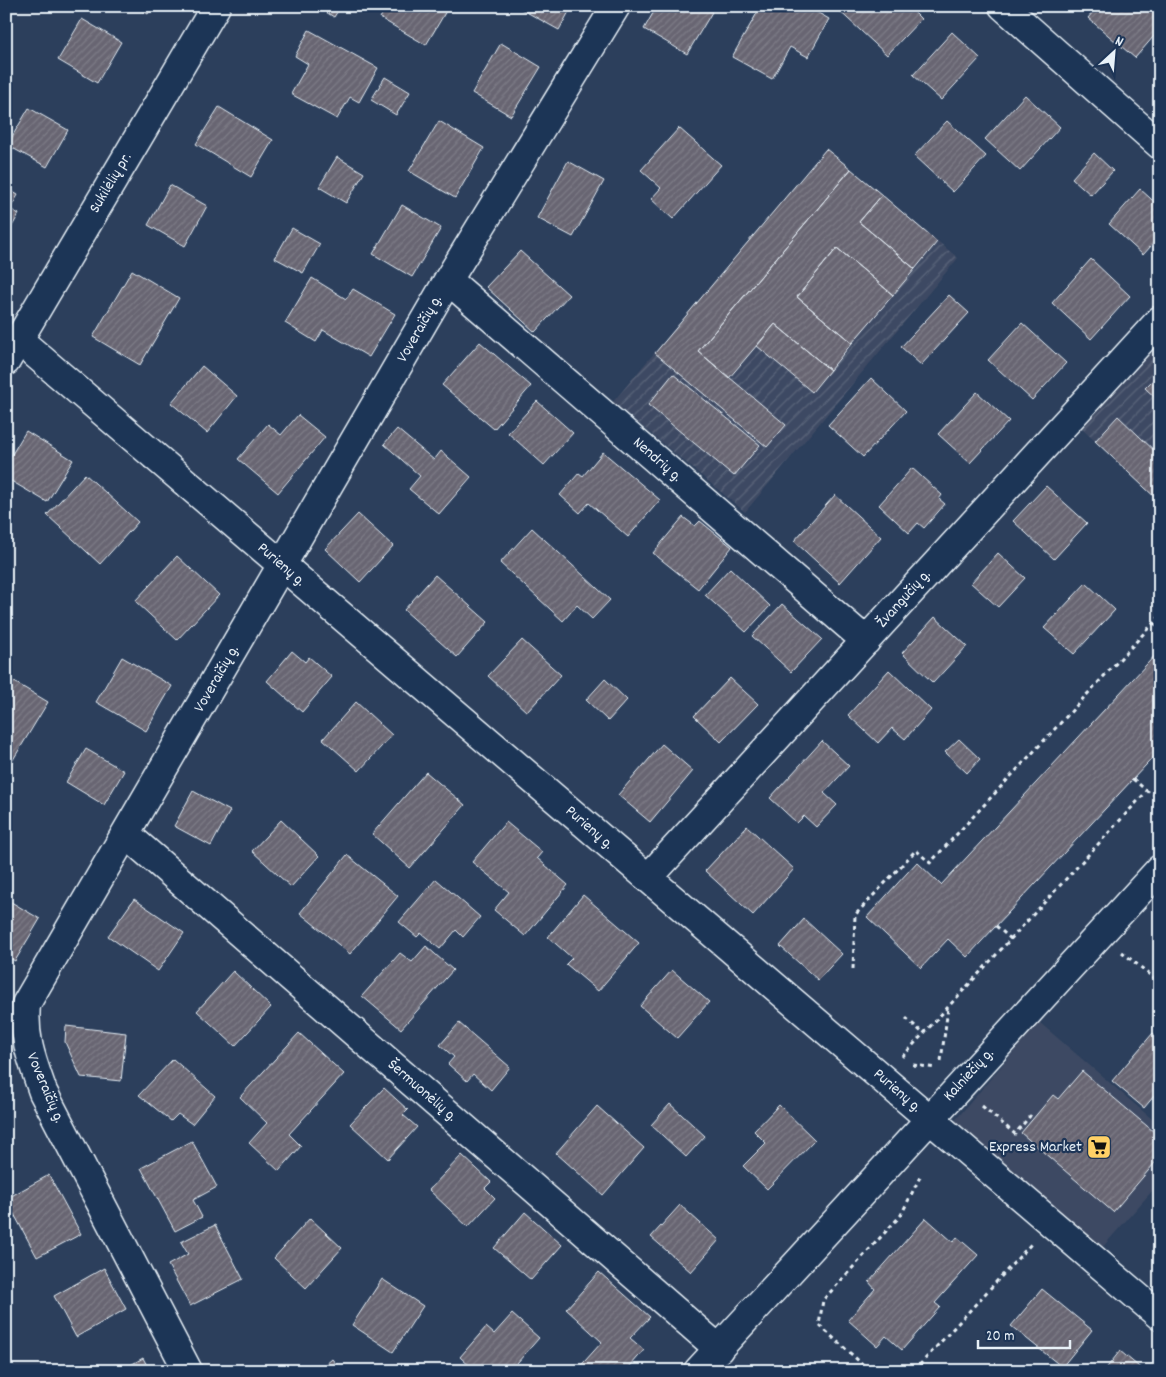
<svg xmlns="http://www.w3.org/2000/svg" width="1166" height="1377" viewBox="0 0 1166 1377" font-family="Dekko,sans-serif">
	<defs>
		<pattern id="industrial-furrows" width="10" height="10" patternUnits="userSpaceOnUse" patternTransform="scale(1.25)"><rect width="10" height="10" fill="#3e4a63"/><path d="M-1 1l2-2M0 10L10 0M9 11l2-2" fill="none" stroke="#5a657a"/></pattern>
		<pattern id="building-hatch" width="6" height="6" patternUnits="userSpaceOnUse" patternTransform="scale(1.25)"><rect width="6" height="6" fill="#686572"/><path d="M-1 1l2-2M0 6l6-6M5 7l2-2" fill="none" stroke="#7e7c87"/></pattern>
	</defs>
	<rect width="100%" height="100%" fill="#2c3f5c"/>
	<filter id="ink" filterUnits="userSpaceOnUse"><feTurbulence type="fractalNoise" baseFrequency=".02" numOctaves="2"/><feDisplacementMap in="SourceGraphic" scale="10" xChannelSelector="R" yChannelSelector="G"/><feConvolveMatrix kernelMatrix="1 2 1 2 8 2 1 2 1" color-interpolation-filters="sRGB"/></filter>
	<g filter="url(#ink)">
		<path fill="#3e4a63" d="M 1039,1022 L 1160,1126 L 1160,1182 L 1100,1250 L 953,1123 Z"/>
		<path fill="url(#industrial-furrows)" d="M 826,149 L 958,258 L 745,512 L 613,402 Z
			M 1154,350 L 1160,355 L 1160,502 L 1080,427 Z"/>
		<path fill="url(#building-hatch)" stroke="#e8f1f8" d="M 135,6 L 153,6 L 148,14 Z
			M 316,6 L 341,6 L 334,17 Z
			M 387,6 L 449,6 L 426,45 L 380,18 Z
			M 522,6 L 572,6 L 559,30 L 521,9 Z
			M 657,6 L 703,6 L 712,12 L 687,54 L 644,29 Z
			M 761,6 L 806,6 L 829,19 L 808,57 L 790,47 L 772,79 L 732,57 Z
			M 834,6 L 908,6 L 921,19 L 887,55 Z
			M 1098,6 L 1148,6 L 1160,16 L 1160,29 L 1135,58 L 1088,18 Z
			M 82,19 L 121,42 L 97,83 L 58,60 Z
			M 309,30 L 378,68 L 359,102 L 350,97 L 337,119 L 291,94 L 308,64 L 295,56 Z
			M 952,32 L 980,58 L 941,100 L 913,75 Z
			M 501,43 L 541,67 L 511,116 L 472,93 Z
			M 385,77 L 410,92 L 396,115 L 371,100 Z
			M 1025,95 L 1060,127 L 1020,171 L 985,139 Z
			M 219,107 L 273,140 L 251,177 L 196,144 Z
			M 29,108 L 68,130 L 47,167 L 7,145 Z
			M 439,121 L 484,148 L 455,198 L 409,171 Z
			M 947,121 L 986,156 L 953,192 L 914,156 Z
			M 679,128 L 721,165 L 673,219 L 651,199 L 661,188 L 641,170 Z
			M 826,149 L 851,169 L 698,351 L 786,425 L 767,447 L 655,353 Z
			M 1094,153 L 1113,171 L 1091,195 L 1072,178 Z
			M 337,157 L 364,173 L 346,203 L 319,187 Z
			M 568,161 L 604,181 L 573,237 L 537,218 Z
			M 851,169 L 882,195 L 859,222 L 915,269 L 893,295 L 837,248 L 797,297 L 852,343 L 830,370 L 775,324 L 729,378 L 698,351 Z
			M 170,185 L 207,206 L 185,246 L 148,225 Z
			M 6,188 L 18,195 L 10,209 L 19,214 L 6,237 Z
			M 1140,189 L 1160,207 L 1160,236 L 1143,255 L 1109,224 Z
			M 882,195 L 937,242 L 915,269 L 859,222 Z
			M 402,205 L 441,228 L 412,277 L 373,254 Z
			M 292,228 L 320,244 L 303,273 L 275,258 Z
			M 837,248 L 893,295 L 852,343 L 797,297 Z
			M 520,251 L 569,295 L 535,332 L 486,287 Z
			M 1091,259 L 1130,296 L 1091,339 L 1052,303 Z
			M 132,270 L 179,298 L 140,365 L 93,337 Z
			M 312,278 L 346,299 L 353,289 L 395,314 L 369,357 L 323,330 L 316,342 L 285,323 Z
			M 949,295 L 969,313 L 921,365 L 901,347 Z
			M 1022,323 L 1066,363 L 1032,400 L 988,360 Z
			M 775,324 L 830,370 L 812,392 L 757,346 Z
			M 480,342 L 531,386 L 494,429 L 442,385 Z
			M 202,366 L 237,396 L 207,433 L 171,403 Z
			M 1160,373 L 1160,402 L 1145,388 Z
			M 673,374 L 760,445 L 734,476 L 648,405 Z
			M 871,378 L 906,411 L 863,457 L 828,425 Z
			M 977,392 L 1009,421 L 970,463 L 938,434 Z
			M 537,401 L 573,433 L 544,465 L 508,433 Z
			M 298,415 L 325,437 L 278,493 L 238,459 L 268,424 L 281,435 Z
			M 1118,416 L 1160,456 L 1160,502 L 1095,441 Z
			M 397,429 L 434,460 L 441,451 L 471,477 L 439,514 L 409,489 L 420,476 L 384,444 Z
			M 26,431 L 73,460 L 47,502 L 6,478 L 6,464 Z
			M 603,452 L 660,500 L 628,537 L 589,503 L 580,513 L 560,495 L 579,473 L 583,476 Z
			M 912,468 L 942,495 L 939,499 L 945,504 L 924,528 L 918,523 L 909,533 L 879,505 Z
			M 85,474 L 138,522 L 100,564 L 47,515 Z
			M 1046,486 L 1087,523 L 1054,559 L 1013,521 Z
			M 835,495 L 881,537 L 840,583 L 794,541 Z
			M 358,514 L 393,546 L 360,582 L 325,549 Z
			M 683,517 L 695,526 L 700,521 L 732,547 L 698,589 L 653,553 Z
			M 532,528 L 610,600 L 592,619 L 577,605 L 563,621 L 500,563 Z
			M 998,553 L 1025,578 L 998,607 L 971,583 Z
			M 177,556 L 219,595 L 177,640 L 135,601 Z
			M 730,568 L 770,606 L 746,632 L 705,595 Z
			M 435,575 L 488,622 L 457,657 L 404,610 Z
			M 1086,583 L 1115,610 L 1074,654 L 1044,628 Z
			M 782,604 L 822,639 L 791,672 L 752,636 Z
			M 935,617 L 967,646 L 933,683 L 902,653 Z
			M 522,640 L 561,675 L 527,712 L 488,676 Z
			M 1160,650 L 1160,750 L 967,957 L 948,939 L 921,968 L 867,917 L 917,862 L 941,885 Z
			M 292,651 L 305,662 L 309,657 L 332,677 L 302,712 L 267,681 Z
			M 122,657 L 172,686 L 146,731 L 96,702 Z
			M 889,670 L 931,710 L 905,739 L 892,728 L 878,743 L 848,715 Z
			M 6,677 L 48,702 L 8,768 L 6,767 Z
			M 730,678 L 758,704 L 721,742 L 694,716 Z
			M 605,679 L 627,700 L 608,721 L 586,700 Z
			M 356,702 L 392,735 L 359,771 L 323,739 Z
			M 959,739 L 980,759 L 967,773 L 945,752 Z
			M 822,741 L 849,766 L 824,793 L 837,805 L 816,827 L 804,816 L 797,823 L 770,798 Z
			M 662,744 L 693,771 L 650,822 L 618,795 Z
			M 86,749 L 124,771 L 104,805 L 66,782 Z
			M 426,772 L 465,805 L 410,868 L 372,834 Z
			M 193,791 L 230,811 L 211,846 L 174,826 Z
			M 281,820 L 319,856 L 291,887 L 252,851 Z
			M 506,822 L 542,852 L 537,858 L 568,885 L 525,936 L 494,910 L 509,892 L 472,862 Z
			M 747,826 L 794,869 L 753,915 L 705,871 Z
			M 347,855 L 398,896 L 350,954 L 300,913 Z
			M 436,879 L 480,917 L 463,937 L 456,930 L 440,949 L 421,933 L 417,937 L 399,922 Z
			M 583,895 L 639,943 L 598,991 L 566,964 L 572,958 L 548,937 Z
			M 6,899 L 40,919 L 15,961 L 6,956 Z
			M 134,899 L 184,933 L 158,971 L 108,936 Z
			M 804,919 L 842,954 L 818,980 L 780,946 Z
			M 426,946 L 453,970 L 401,1029 L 362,996 L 400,953 L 412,962 Z
			M 672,970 L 709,1002 L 677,1038 L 640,1006 Z
			M 233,971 L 271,1007 L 235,1046 L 197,1011 Z
			M 459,1023 L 510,1067 L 491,1090 L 473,1074 L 467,1081 L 448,1064 L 454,1057 L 440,1045 Z
			M 66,1026 L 126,1033 L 121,1081 L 81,1077 L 65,1042 Z
			M 299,1033 L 344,1074 L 289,1134 L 301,1146 L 279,1171 L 249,1143 L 267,1123 L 240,1097 Z
			M 1153,1033 L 1160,1039 L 1160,1089 L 1144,1108 L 1112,1081 Z
			M 173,1059 L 215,1096 L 192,1124 L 178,1114 L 171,1121 L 139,1095 Z
			M 1082,1071 L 1160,1137 L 1160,1157 L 1113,1212 L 1021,1133 L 1053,1095 L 1058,1099 Z
			M 384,1088 L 408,1110 L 403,1115 L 417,1127 L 388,1159 L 350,1124 Z
			M 670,1104 L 705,1136 L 686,1157 L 651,1125 Z
			M 779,1105 L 815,1140 L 767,1189 L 743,1166 L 766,1143 L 754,1131 Z
			M 597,1106 L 644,1148 L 603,1195 L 556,1153 Z
			M 192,1141 L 217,1187 L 193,1200 L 202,1217 L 175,1231 L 141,1168 Z
			M 462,1155 L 491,1182 L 485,1188 L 495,1198 L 468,1227 L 429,1190 Z
			M 49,1175 L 81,1234 L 37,1257 L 6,1199 Z
			M 680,1205 L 719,1240 L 691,1272 L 651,1237 Z
			M 525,1212 L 562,1245 L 531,1280 L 494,1248 Z
			M 310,1218 L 342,1248 L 306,1288 L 274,1258 Z
			M 926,1218 L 953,1242 L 957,1237 L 978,1255 L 935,1303 L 940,1307 L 902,1350 L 886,1336 L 877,1346 L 848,1320 L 875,1289 L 869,1282 Z
			M 215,1225 L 243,1279 L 190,1306 L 168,1265 L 188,1254 L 181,1242 Z
			M 104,1268 L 126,1309 L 76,1337 L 54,1296 Z
			M 599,1272 L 650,1317 L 630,1338 L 644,1350 L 626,1371 L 576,1371 L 602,1342 L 566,1309 Z
			M 382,1279 L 423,1306 L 393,1352 L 352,1325 Z
			M 1042,1289 L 1092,1330 L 1062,1367 L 1011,1326 Z
			M 512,1314 L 539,1338 L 510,1371 L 475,1371 L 460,1357 L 486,1327 L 494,1334 Z
			M 1120,1351 L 1144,1371 L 1104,1371 Z
			M 143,1358 L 150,1371 L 120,1371 Z
			M 332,1359 L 342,1371 L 318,1371 Z"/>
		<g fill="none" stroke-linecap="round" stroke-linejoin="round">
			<defs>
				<path id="minor" d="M 1003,6 L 1160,145
					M 448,280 L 866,641
					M 19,340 L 1160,1316
					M 126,834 L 719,1349
					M 648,878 L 1160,320
					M 188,1371 L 43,1092 C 32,1060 23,1039 26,1004 L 448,280 L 616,6
					M 698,1371 L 1160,869"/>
				<path id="secondary" d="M 6,361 L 216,6"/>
			</defs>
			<use href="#minor" stroke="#e8f1f8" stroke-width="31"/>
			<use href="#secondary" stroke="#e8f1f8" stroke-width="31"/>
			<path stroke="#e8f1f8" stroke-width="3" stroke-dasharray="4 4" stroke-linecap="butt" d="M 1154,623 L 1160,628
				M 1133,779 L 1147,791
				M 996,926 L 1011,939
				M 1122,952 L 1160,983
				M 853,969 L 855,915 L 916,850 L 930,863 L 1160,616
				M 906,1018 L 924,1034
				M 902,1057 L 1147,791 L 1160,798
				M 941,1061 L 948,1008
				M 913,1065 L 936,1068
				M 982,1106 L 1015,1134 L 1030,1116 L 1033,1118
				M 870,1371 L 819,1325 L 823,1300 L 901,1215 L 921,1175
				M 914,1371 L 1032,1243"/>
			<use href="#minor" stroke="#1d3557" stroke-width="28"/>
			<use href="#secondary" stroke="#1d3557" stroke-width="28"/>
		</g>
	</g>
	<defs>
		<symbol id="supermarket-square" viewBox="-11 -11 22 22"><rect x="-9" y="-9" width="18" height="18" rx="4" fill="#ffd166" stroke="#1d3557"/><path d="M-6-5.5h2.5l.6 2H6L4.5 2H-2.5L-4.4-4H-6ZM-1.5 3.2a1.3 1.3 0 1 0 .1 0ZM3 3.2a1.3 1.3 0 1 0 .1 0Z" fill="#111"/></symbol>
	</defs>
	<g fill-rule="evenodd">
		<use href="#supermarket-square" x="1085" y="1133" width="28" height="28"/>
	</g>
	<g text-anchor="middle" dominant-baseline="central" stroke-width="4.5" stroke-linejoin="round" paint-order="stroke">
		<g font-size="16" fill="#e8f1f8" stroke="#1d3557">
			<text transform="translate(111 183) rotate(-59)">Sukilėlių pr.</text>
			<text transform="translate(420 329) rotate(-60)">Voveraičių g.</text>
			<text transform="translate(657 460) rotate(41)">Nendrių g.</text>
			<text transform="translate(281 565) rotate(41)">Purienų g.</text>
			<text transform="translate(904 599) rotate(-48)">Žvangučių g.</text>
			<text transform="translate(217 679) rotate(-60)">Voveraičių g.</text>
			<text transform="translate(589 828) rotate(41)">Purienų g.</text>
			<text transform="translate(969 1075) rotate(-47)">Kalniečių g.</text>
			<text transform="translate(45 1088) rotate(67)">Voveraičių g.</text>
			<text transform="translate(422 1091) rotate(41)">Šermuonėlių g.</text>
			<text transform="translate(897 1091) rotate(41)">Purienų g.</text>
		</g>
		<g font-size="16" fill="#e8f1f8" stroke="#1d3557" text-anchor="end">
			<text x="1082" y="1147">Express Market</text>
		</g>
	</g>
	<rect width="1166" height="1377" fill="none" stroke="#1d3557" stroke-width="25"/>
	<rect x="12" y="12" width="1141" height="1352" fill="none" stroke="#e8f1f8" stroke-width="2" filter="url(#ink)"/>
	<g transform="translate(1114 52) rotate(26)" stroke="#1d3557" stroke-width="4" paint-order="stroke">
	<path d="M0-4L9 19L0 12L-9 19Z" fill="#e8f1f8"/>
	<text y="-8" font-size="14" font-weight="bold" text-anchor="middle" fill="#e8f1f8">N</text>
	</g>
	<path d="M978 1340v8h92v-8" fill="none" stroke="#e8f1f8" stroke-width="2.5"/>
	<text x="986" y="1340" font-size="15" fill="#e8f1f8" stroke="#1d3557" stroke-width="4" paint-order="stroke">20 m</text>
</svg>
